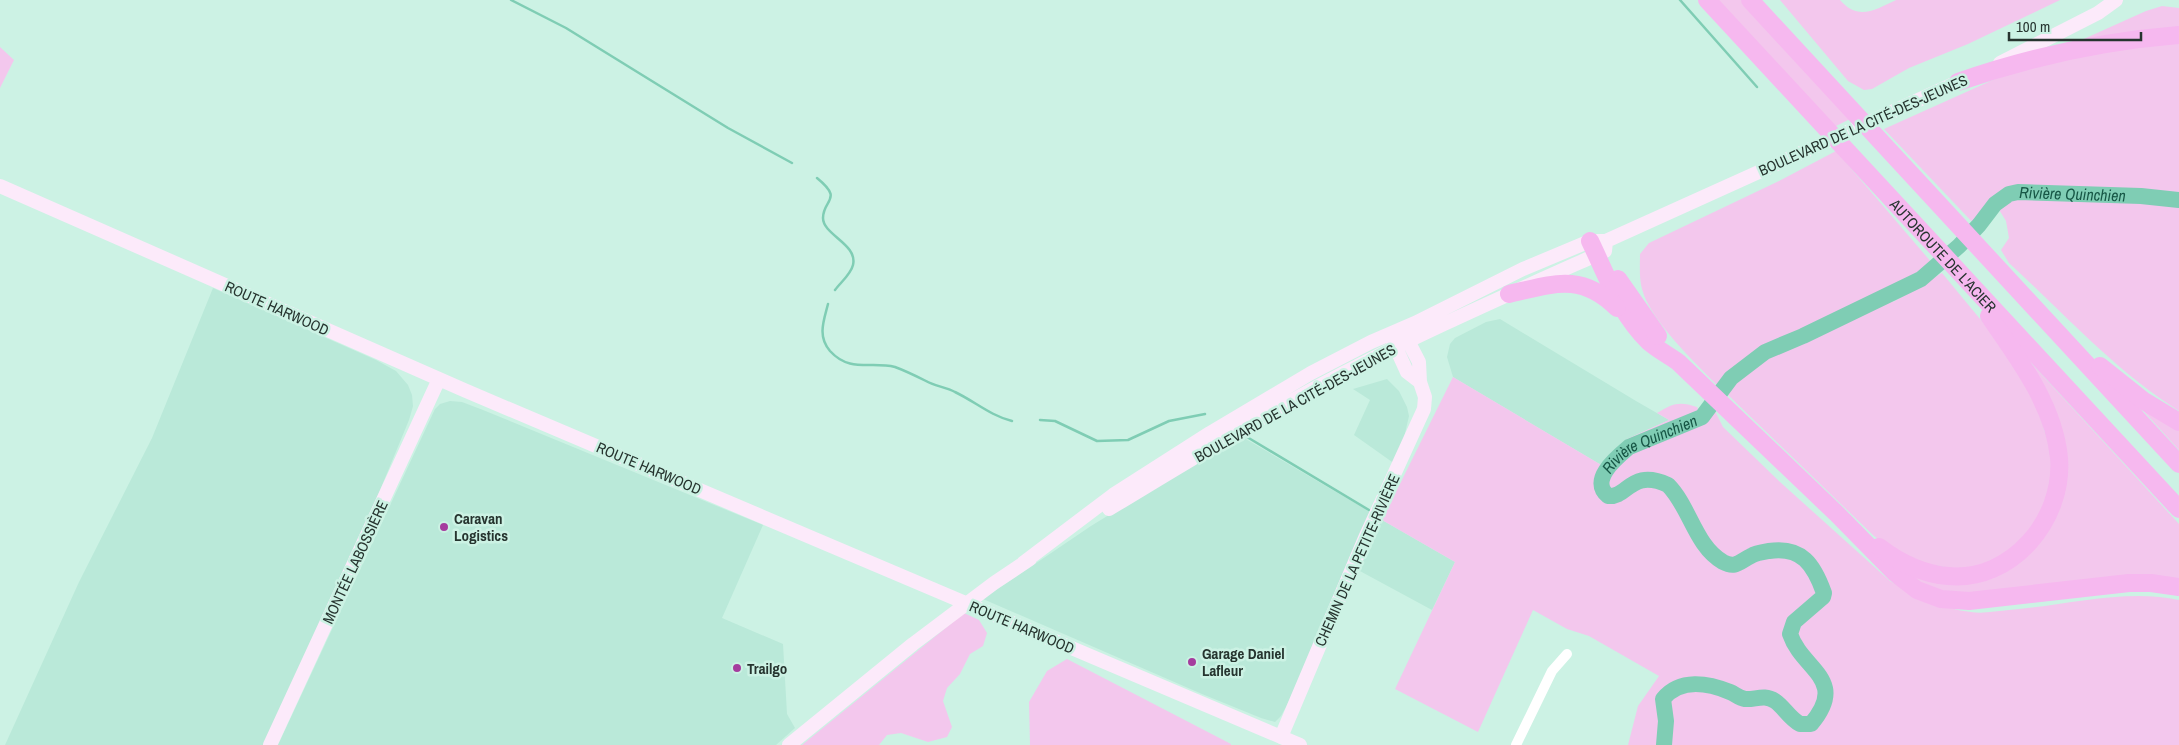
<svg xmlns="http://www.w3.org/2000/svg" width="2179" height="745" viewBox="0 0 2179 745" font-family="'Archivo Narrow',sans-serif">
	<rect width="100%" height="100%" fill="#ccf2e4"/>
	<path fill="#bae9d9" d="M 213,288 L 376,360 L 396,371 L 408,385 L 412,395 L 413,406 L 409,420 L 359,541 L 264,745 L 5,745 L 79,582 L 152,438 Z
		M 1500,319 L 1636,401 L 1669,420 L 1627,439 L 1603,466 L 1453,377 L 1447,357 L 1450,344 L 1455,338 L 1486,322 Z
		M 1387,379 L 1399,391 L 1407,407 L 1409,416 L 1400,455 L 1395,464 L 1354,435 L 1370,400 L 1353,389 Z
		M 450,401 L 462,402 L 483,410 L 763,525 L 722,618 L 783,644 L 787,714 L 795,728 L 776,745 L 278,745 L 435,409 L 440,404 Z
		M 1239,435 L 1372,513 L 1287,705 L 1281,716 L 1275,722 L 1261,718 L 1202,694 L 983,599 L 1091,526 Z
		M 1382,520 L 1455,562 L 1432,610 L 1358,570 Z"/>
	<path fill="#f3c7ed" d="M 1717,0 L 1741,0 L 1850,119 L 1834,127 Z
		M 1780,0 L 1840,0 C 1858,21 1875,10 1896,0 L 2060,0 L 1968,44 L 1909,68 L 1872,89 L 1864,90 L 1848,81 Z
		M 2162,6 L 2179,8 L 2179,411 C 2113,369 2066,315 2009,263 L 2001,250 L 2009,238 L 2006,221 L 1993,200 L 1975,225 L 1884,129 L 2146,11 Z
		M 0,47 L 14,60 L 0,88 Z
		M 1836,151 L 1932,263 L 1922,273 L 1894,287 L 1893,302 L 1942,273 L 1990,331 L 2019,372 L 2038,410 L 2049,446 L 2053,480 L 2036,526 L 1994,563 L 1962,570 L 1923,563 L 1897,551 L 1874,536 L 1726,393 L 1735,378 L 1760,366 L 1750,360 L 1719,387 C 1696,364 1650,320 1642,289 C 1639,278 1640,265 1640,254 L 1649,243 L 1779,181 Z
		M 2032,364 L 2179,524 L 2179,580 L 1969,595 L 1927,588 L 1903,569 L 1984,579 L 2062,500 Z
		M 1453,377 L 1603,466 L 1627,439 L 1669,420 L 1657,413 C 1673,403 1680,401 1697,407 L 1704,421 L 1714,409 L 1723,427 L 1780,482 L 1890,581 C 1915,596 1942,609 1971,612 C 1983,614 1997,611 2009,610 C 2062,606 2126,588 2179,600 L 2179,745 L 1628,745 L 1638,706 L 1659,676 L 1589,636 L 1567,629 L 1533,610 L 1478,732 L 1395,689 L 1455,562 L 1382,520 Z
		M 2139,406 L 2179,427 L 2179,450 Z
		M 964,613 L 979,620 L 987,633 L 983,646 L 970,654 L 960,674 L 947,688 L 943,701 L 952,727 L 947,737 L 928,742 L 901,733 L 887,735 L 879,745 L 802,745 Z
		M 1067,659 L 1231,744 L 1231,745 L 1030,745 L 1029,702 L 1047,671 Z"/>
	<g fill="none" stroke-linecap="round" stroke-linejoin="round">
		<path stroke="#7fcdb4" stroke-width="2.5" d="M 511,0 L 566,28 L 728,128 L 792,163
			M 1680,0 L 1757,87
			M 817,178 C 844,200 823,199 823,218 C 823,235 858,244 853,265 C 851,274 841,282 835,290
			M 828,304 C 824,320 817,336 830,351 C 850,373 871,361 895,367 C 906,371 916,376 926,381 C 934,386 946,387 955,392 C 974,401 991,416 1012,421
			M 1040,420 L 1055,421 L 1097,441 L 1128,440 L 1169,421 L 1205,414
			M 1247,437 L 1369,510"/>
		<path stroke="#7fcdb4" stroke-width="16" id="s1" d="M 1664,745 L 1666,721 L 1663,699 C 1680,678 1708,683 1730,692 C 1735,694 1739,698 1745,699 C 1755,700 1764,694 1775,701 C 1784,707 1789,718 1800,724 L 1811,724 C 1849,679 1802,670 1790,634 L 1794,622 L 1823,597 L 1824,593 C 1814,565 1802,546 1769,551 C 1763,552 1756,553 1751,556 C 1740,561 1736,569 1723,562 C 1695,546 1690,507 1668,485 C 1631,468 1628,498 1608,496 C 1589,480 1616,458 1629,447 L 1702,417 L 1731,378 L 1765,352 L 1803,336 L 1921,279 L 1959,246 L 1979,225 L 1995,204 L 2009,194 L 2018,192 L 2141,196 L 2179,200"/>
		<path stroke="#fff" stroke-width="10" d="M 1516,745 L 1552,671 L 1567,654"/>
		<path stroke="#fceafa" stroke-width="14" d="M 2000,63 L 2098,13 L 2116,0
			M 0,186 L 464,390 L 1300,745
			M 1392,339 L 1407,372 L 1420,382
			M 1109,509 C 1177,468 1245,426 1315,388 C 1409,338 1507,295 1605,251 L 1606,241
			M 1023,563 L 1113,495 L 1210,433 L 1311,373 L 1371,342 L 1415,323 L 1523,269 L 1590,241 L 1606,241 L 1967,78
			M 1281,737 L 1365,538 L 1424,409 L 1425,397 L 1420,382 L 1419,362 L 1405,335
			M 270,745 L 439,379
			M 789,745 L 913,644 L 994,583 L 1030,559"/>
		<g stroke="#f6b8ef" stroke-width="18">
			<path id="s2" d="M 1707,0 L 2179,509"/>
			<path d="M 1750,0 L 2179,464"/>
			<path d="M 1958,82 C 2030,57 2103,41 2179,35"/>
			<path d="M 1590,241 C 1607,276 1620,314 1649,342 C 1657,349 1668,355 1678,362 L 1836,513 L 1895,573 L 1917,590 L 1941,599 L 1969,601 L 2129,583 L 2151,583 L 2179,587"/>
			<path d="M 1618,279 L 1658,336"/>
			<path d="M 1509,294 C 1553,284 1581,272 1617,308"/>
			<path d="M 2100,366 L 2144,401 L 2179,422"/>
			<path d="M 1879,547 C 1900,563 1923,574 1948,576 C 2012,582 2064,519 2059,458 C 2054,405 2018,358 1989,316"/>
		</g>
	</g>
	<g fill="#a53c9e" stroke="#ccf2e4" stroke-width="2">
		<circle cx="444" cy="527" r="5"/>
		<circle cx="1192" cy="662" r="5"/>
		<circle cx="737" cy="668" r="5"/>
	</g>
	<g text-anchor="middle" dominant-baseline="central" stroke-width="5" stroke-linejoin="round" paint-order="stroke">
		<g font-size="15" fill="#26342f" stroke="#ccf2e4">
			<text transform="translate(1863 125) rotate(-24)">BOULEVARD DE LA CITÉ-DES-JEUNES</text>
			<text stroke="none"><textPath href="#s2" startOffset="348">AUTOROUTE DE L'ACIER</textPath></text>
			<text transform="translate(277 308) rotate(24)">ROUTE HARWOOD</text>
			<text transform="translate(1295 403) rotate(-29)">BOULEVARD DE LA CITÉ-DES-JEUNES</text>
			<text transform="translate(649 468) rotate(23)">ROUTE HARWOOD</text>
			<text transform="translate(1357 560) rotate(-66)">CHEMIN DE LA PETITE-RIVIÈRE</text>
			<text transform="translate(355 562) rotate(-65)">MONTÉE LABOSSIÈRE</text>
			<text transform="translate(1022 627) rotate(23)">ROUTE HARWOOD</text>
		</g>
		<g font-size="15" font-weight="bold" fill="#26342f" stroke="#ccf2e4" text-anchor="start">
			<text x="454" y="518">Caravan<tspan x="454" dy="17">Logistics</tspan></text>
			<text x="1202" y="653">Garage Daniel<tspan x="1202" dy="17">Lafleur</tspan></text>
			<text x="747" y="668">Trailgo</text>
		</g>
		<g font-size="16" font-style="italic" fill="#175746" stroke="#ccf2e4">
			<text stroke="none"><textPath href="#s1" startOffset="1249">Rivière Quinchien</textPath></text>
			<text stroke="none"><textPath href="#s1" startOffset="739">Rivière Quinchien</textPath></text>
		</g>
	</g>
	<path d="M2009 32v8h132v-8" fill="none" stroke="#26342f" stroke-width="2.5"/>
	<text x="2016" y="32" font-size="15" fill="#26342f" stroke="#ccf2e4" stroke-width="4" paint-order="stroke">100 m</text>
</svg>
